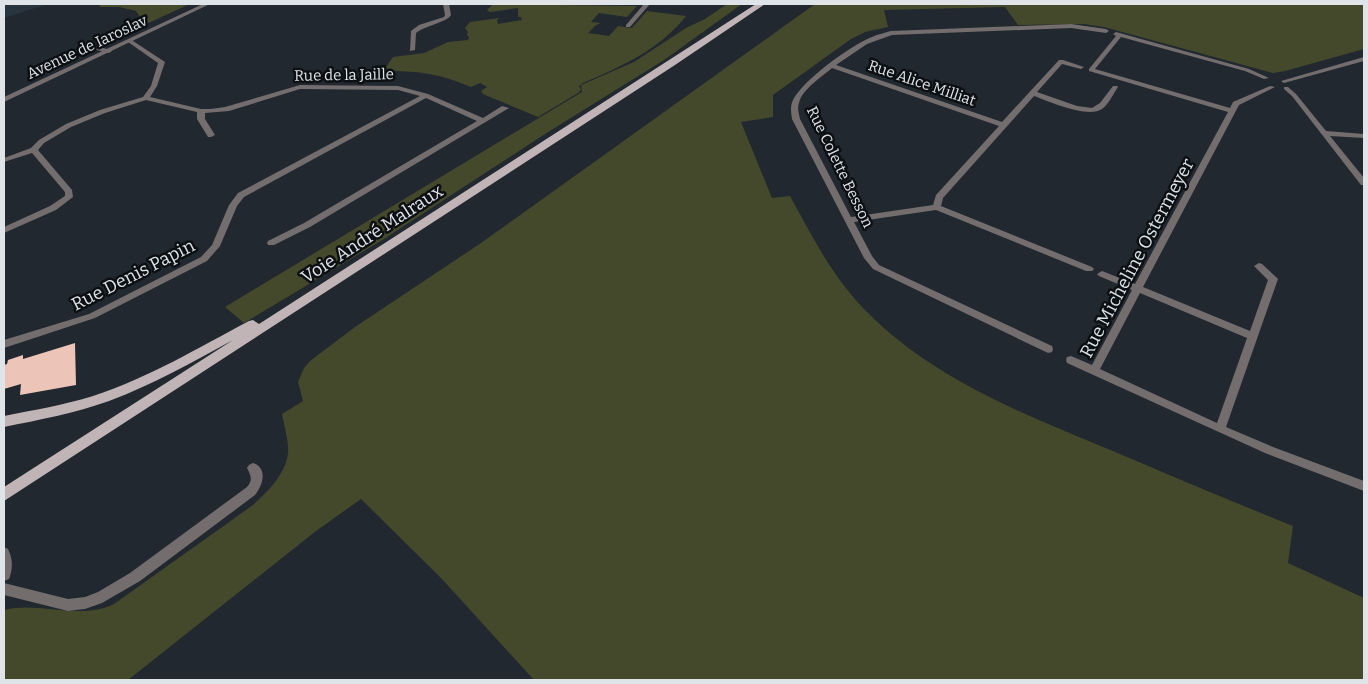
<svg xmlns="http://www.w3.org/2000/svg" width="1368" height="684" viewBox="0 0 1368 684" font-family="Bitter,serif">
	<rect width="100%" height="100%" fill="#21282f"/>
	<path fill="#28343e" d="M 4,4 L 48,4 L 4,18 Z"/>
	<path fill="#45492b" d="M 99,4 L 190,4 L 144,25 L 138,24 L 140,17 L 136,11 L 119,7 L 100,7 Z
		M 493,4 L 637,6 L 627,17 L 599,13 L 591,22 L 601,23 L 596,25 L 588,33 L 609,36 L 618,26 L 632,28 L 647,11 L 686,16 C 659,50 622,66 583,83 L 579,86 L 581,90 L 578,93 L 538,117 L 483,94 L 481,91 L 487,87 L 480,83 L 471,87 C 437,73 419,71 383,71 L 393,57 L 424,53 L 448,42 L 468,40 L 469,37 L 467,35 L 468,32 L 465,28 L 470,22 L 499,18 L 497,20 L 498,24 L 522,20 L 521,17 L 518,17 L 518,8 L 490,12 L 487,10 Z
		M 727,4 L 742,4 L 664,60 L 545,134 L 384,239 L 244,323 L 225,307 L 582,92 L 581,85 L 634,62 L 686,28 L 705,19 Z
		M 815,4 L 1364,4 L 1364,49 L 1285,71 L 1273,73 L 1104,27 L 1084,24 L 1018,25 L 1005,7 L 884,10 L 888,27 L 865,32 L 851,39 L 773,95 L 773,117 L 741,122 L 772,198 L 790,196 C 812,236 832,276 864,309 C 931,378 1021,413 1108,449 C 1169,475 1231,501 1293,526 L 1288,563 L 1364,598 L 1364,680 L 534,680 L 442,579 L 361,499 L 316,531 L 128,680 L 4,680 L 4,610 C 40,601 79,621 114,604 L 253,505 C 267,492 286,474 288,453 C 289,441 284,426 282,414 L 303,401 L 298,382 L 304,368 L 310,361 L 355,327 L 481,243 Z"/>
	<path fill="#edc4b8" d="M 75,343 L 76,385 L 20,395 L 21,384 L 4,389 L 4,365 L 7,364 L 8,360 L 23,355 L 23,359 Z"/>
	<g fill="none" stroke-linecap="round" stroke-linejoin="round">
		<path fill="#736d6e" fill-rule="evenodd" d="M 443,4 L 449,4 L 451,15 C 446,23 426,25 416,33 L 415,50 L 410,51 L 411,31 L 419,25 L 444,17 L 445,15 Z
			M 644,4 L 650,4 L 630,27 L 626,27 L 626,25 Z
			M 1071,24 L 1106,29 L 1109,31 L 1106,33 L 1071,28 L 892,35 L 867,44 L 836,65 L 1002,122 L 1059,60 L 1063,60 L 1084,67 L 1081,69 L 1062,64 L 1037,92 L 1077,106 L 1092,108 L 1100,103 L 1113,86 L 1117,86 L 1118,87 C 1113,94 1109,104 1102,109 C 1088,119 1048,101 1034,96 L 943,198 L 941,206 L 1092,267 L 1094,269 L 1092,271 L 1086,271 L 936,210 L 854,222 L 872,256 L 879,265 L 1052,346 L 1053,349 L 1052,352 L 1048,353 L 873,269 L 864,258 L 792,119 C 791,113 790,106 793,100 C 803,80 851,45 872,37 C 878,34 885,33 891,31 ZM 832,68 L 999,126 L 936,195 L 933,205 L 851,217 L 800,119 C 799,114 797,108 799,103 C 802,89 822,77 832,68 Z
			M 1116,32 L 1249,69 L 1269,78 L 1264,79 L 1245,71 L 1121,37 L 1095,69 L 1230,108 L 1233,102 L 1270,86 L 1275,87 L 1239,105 L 1143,287 L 1250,331 L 1268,280 L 1254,266 L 1259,263 L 1262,264 L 1276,277 L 1278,279 L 1226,427 L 1273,447 L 1364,481 L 1364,491 L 1265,453 L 1067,363 L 1066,360 L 1067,357 L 1071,356 L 1092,365 L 1132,290 L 1099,276 L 1097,274 L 1102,271 L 1135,284 L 1228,112 L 1089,71 L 1089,69 L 1116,36 L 1113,34 ZM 1140,293 L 1247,338 L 1217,423 L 1100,369 Z
			M 130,39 L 165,62 L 157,86 L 150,97 L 201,109 L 211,109 L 225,107 L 300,85 L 398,86 L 428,94 L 483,118 L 502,106 L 509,108 L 310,227 L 274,245 L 268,245 L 267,243 L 268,241 L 304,223 L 477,121 L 426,98 L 244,197 L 237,206 L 220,246 L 207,261 L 95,318 L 4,348 L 4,340 L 89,314 L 201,257 L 212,245 L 229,205 L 238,193 L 420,96 L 398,90 L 300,89 L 229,111 L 205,113 L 205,119 L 215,135 L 211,137 L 208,137 L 197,119 L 197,112 L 146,100 L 105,113 L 71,127 L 44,143 L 38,150 L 72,190 L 73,197 L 56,210 L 4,233 L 4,227 L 50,206 L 65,196 L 65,192 L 32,153 L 4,162 L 4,158 L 31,148 L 39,140 L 66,124 L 100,110 L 143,97 L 151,86 L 158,63 L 128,42 L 128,40 Z
			M 87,44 L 111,50 L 112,51 L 109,53 L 85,47 L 85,45 Z
			M 1364,57 L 1364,61 L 1284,83 L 1281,81 Z
			M 1284,87 L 1288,87 L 1296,94 L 1326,131 L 1364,134 L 1364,138 L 1330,136 L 1364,178 L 1364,185 L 1361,185 L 1292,96 L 1284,89 Z
			M 253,463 C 268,468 263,485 255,495 L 140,581 L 102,603 L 85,609 L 68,611 L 4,595 L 4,583 L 68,599 L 85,597 L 98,592 L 130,573 L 247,487 C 253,480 251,476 247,468 L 249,465 Z
			M 4,547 L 8,549 C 13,559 13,569 9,579 L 4,581 Z"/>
		<path fill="#736d6e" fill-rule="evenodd" d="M 203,4 L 210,4 L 4,102 L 4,97 Z"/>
		<path fill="#c0b4b6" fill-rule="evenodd" d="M 756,4 L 765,4 L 675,65 L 4,501 L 4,487 L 233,340 C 193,362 152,385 109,401 C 75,413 39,420 4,427 L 4,416 C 34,410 64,405 93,396 C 148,378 198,348 249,321 L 253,320 L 259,324 Z"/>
	</g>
	<g text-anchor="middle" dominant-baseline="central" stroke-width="5" stroke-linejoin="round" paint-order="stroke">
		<g font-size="15" fill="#dfe4e9" stroke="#0d1013">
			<text transform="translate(87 47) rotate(-25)">Avenue de Iaroslav</text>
			<text transform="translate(344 75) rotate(-1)">Rue de la Jaille</text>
			<text transform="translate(922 83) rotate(19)">Rue Alice Milliat</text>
			<text transform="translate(840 167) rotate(64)">Rue Colette Besson</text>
		</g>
		<g font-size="18" fill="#dfe4e9" stroke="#0d1013">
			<text transform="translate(372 234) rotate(-33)">Voie André Malraux</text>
			<text transform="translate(1137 258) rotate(-62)">Rue Micheline Ostermeyer</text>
			<text transform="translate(133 275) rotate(-27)">Rue Denis Papin</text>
		</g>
	</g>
	<rect width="1368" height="684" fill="none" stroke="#dfe4e9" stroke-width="10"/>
</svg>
